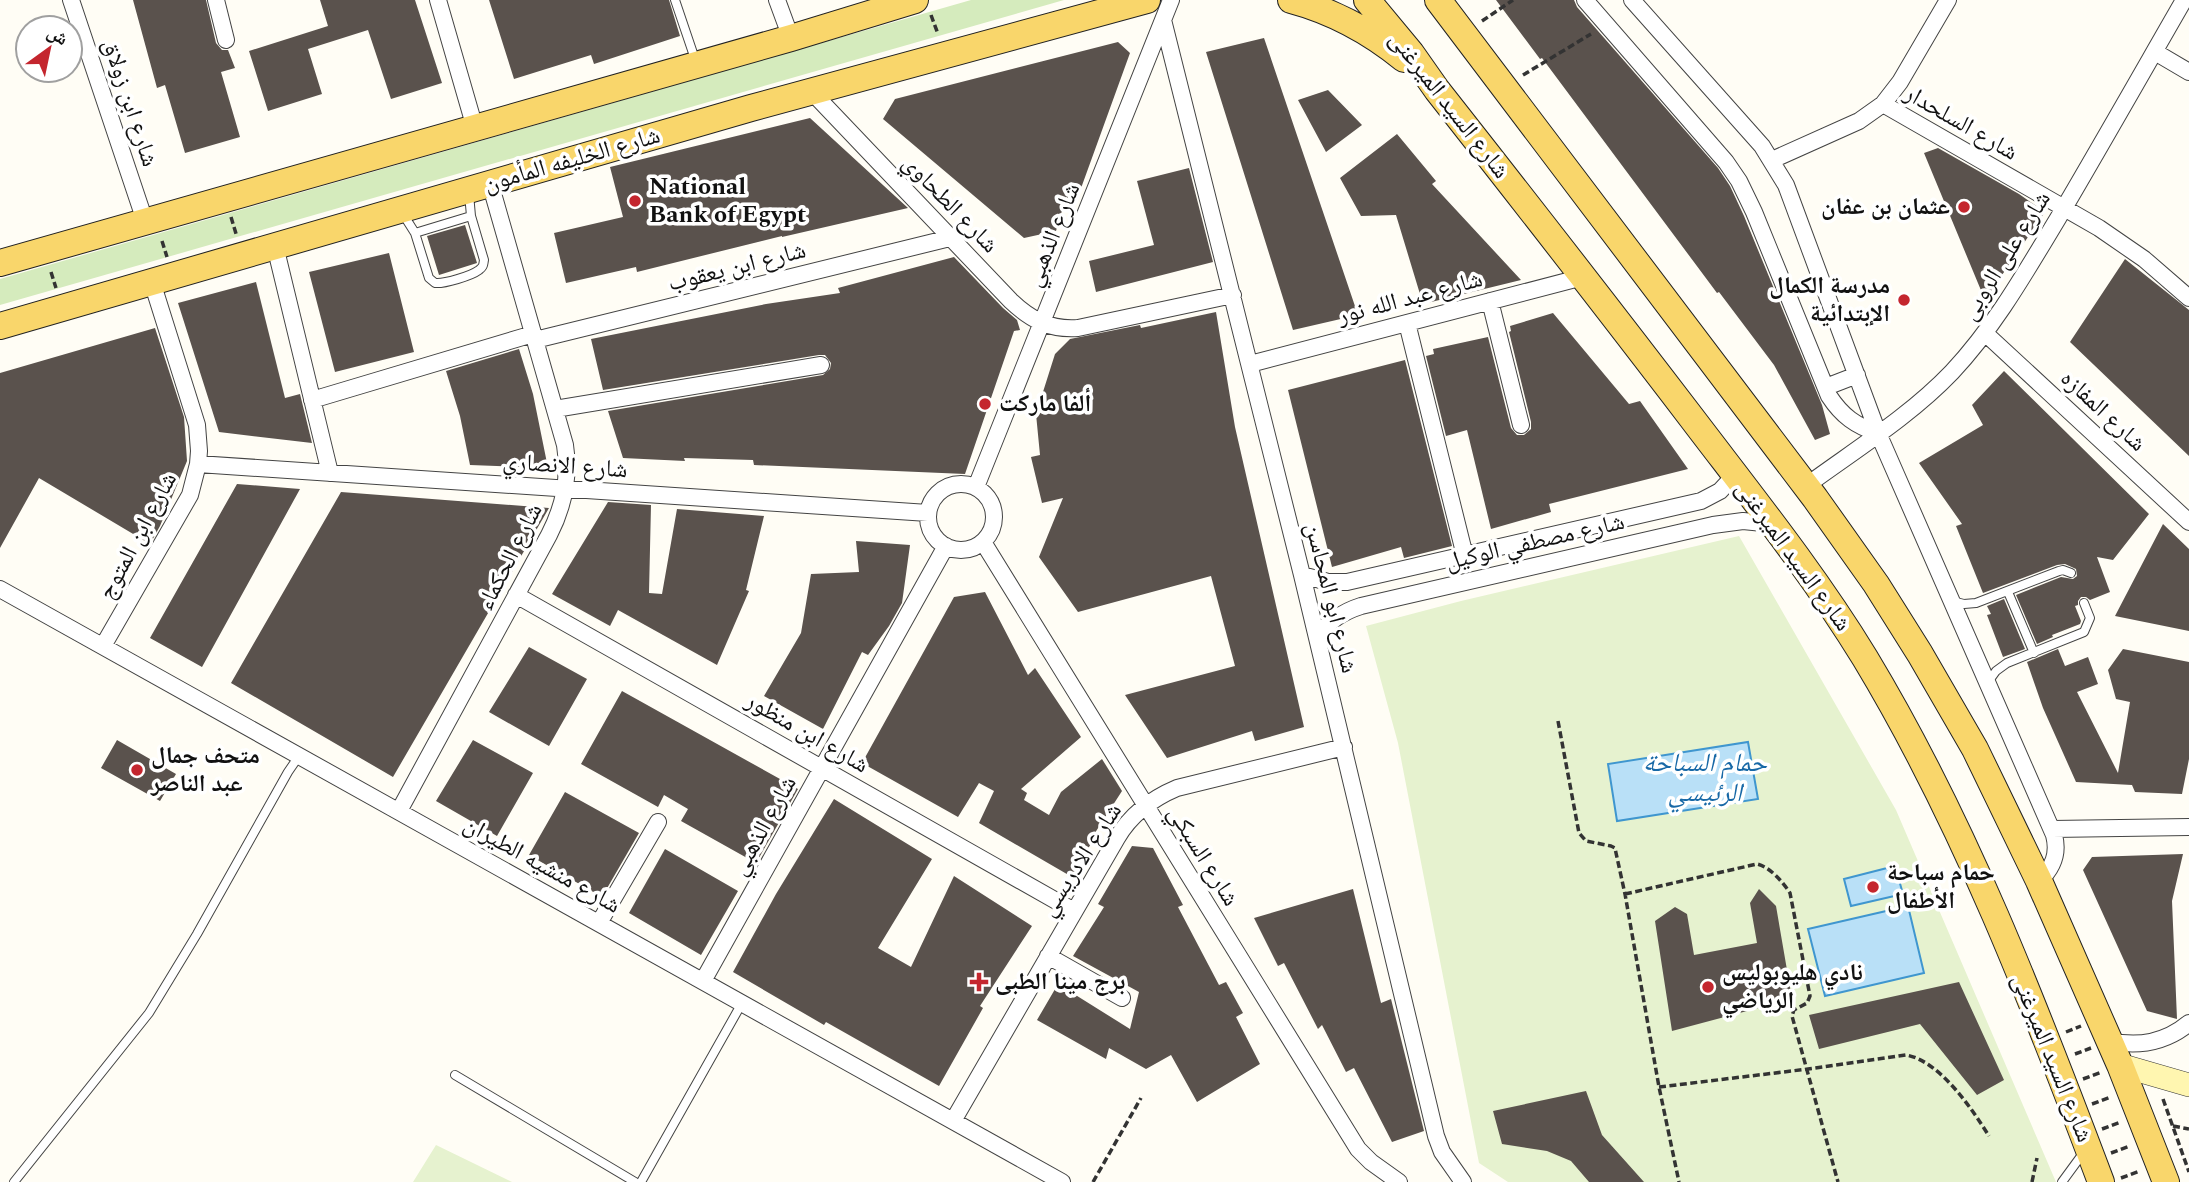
<svg xmlns="http://www.w3.org/2000/svg" width="2189" height="1182" viewBox="0 0 2189 1182" font-family="Spectral,'Noto Naskh Arabic',serif">
	<rect width="100%" height="100%" fill="#fffdf5"/>
	<path fill="#d5ebbd" d="M 971,0 L 1064,0 L 0,305 L 0,279 Z"/>
	<path fill="#e6f2cf" d="M 1739,536 L 1896,810 L 2056,1182 L 1508,1182 L 1479,1163 L 1398,743 L 1366,626 L 1461,601 Z
		M 436,1145 L 512,1182 L 413,1182 Z"/>
	<path fill="#b9e0f7" stroke="#3f96cf" stroke-width="2" d="M 1748,742 L 1758,799 L 1617,821 L 1608,764 Z
		M 1895,866 L 1903,894 L 1851,906 L 1844,879 Z
		M 1908,906 L 1924,973 L 1825,996 L 1808,929 Z"/>
	<path fill="#5a524d" d="M 133,0 L 206,0 L 216,43 L 222,50 L 228,50 L 235,68 L 221,72 L 240,137 L 185,153 L 165,85 L 157,88 Z
		M 320,0 L 415,0 L 442,83 L 391,99 L 368,30 L 308,49 L 322,94 L 268,111 L 249,51 L 328,26 Z
		M 489,0 L 669,0 L 680,36 L 594,64 L 591,55 L 514,79 Z
		M 1496,0 L 1574,0 L 1577,7 L 1718,168 L 1730,186 L 1744,216 L 1822,405 L 1830,434 L 1815,440 L 1774,365 L 1719,292 L 1717,293 L 1542,58 L 1540,59 Z
		M 1264,38 L 1358,315 L 1293,330 L 1206,52 Z
		M 1118,42 L 1130,53 L 1076,202 L 1066,197 L 1056,231 L 1024,238 L 883,119 L 895,99 Z
		M 1328,90 L 1362,125 L 1326,152 L 1298,100 Z
		M 810,118 L 908,208 L 782,237 L 782,236 L 637,272 L 636,267 L 566,283 L 554,233 L 623,217 L 610,167 Z
		M 1397,134 L 1436,181 L 1432,184 L 1521,280 L 1423,304 L 1396,215 L 1361,216 L 1340,178 Z
		M 1938,148 L 2019,194 L 2045,212 L 1985,300 L 1924,153 Z
		M 1189,168 L 1213,262 L 1096,292 L 1089,261 L 1154,245 L 1137,181 Z
		M 465,225 L 477,263 L 439,275 L 427,236 Z
		M 389,253 L 414,352 L 335,372 L 309,272 Z
		M 954,257 L 1003,308 L 1017,320 L 1020,330 L 1014,331 L 965,474 L 754,465 L 753,460 L 684,458 L 685,461 L 623,458 L 608,411 L 823,375 L 830,369 L 831,363 L 825,355 L 819,355 L 603,390 L 591,339 L 766,304 L 840,293 L 838,288 Z
		M 2125,259 L 2189,310 L 2189,456 L 2070,342 Z
		M 256,282 L 285,398 L 300,394 L 312,443 L 219,432 L 178,303 Z
		M 1216,312 L 1235,427 L 1304,727 L 1255,741 L 1252,731 L 1167,758 L 1125,695 L 1235,666 L 1211,576 L 1078,612 L 1039,557 L 1063,498 L 1042,503 L 1031,457 L 1040,455 L 1036,414 L 1055,354 L 1070,339 L 1140,325 L 1141,328 Z
		M 1553,313 L 1629,404 L 1640,401 L 1688,469 L 1549,504 L 1551,512 L 1491,529 L 1467,430 L 1446,436 L 1426,356 L 1434,354 L 1433,349 L 1488,337 L 1511,428 L 1517,435 L 1524,435 L 1531,429 L 1531,422 L 1509,332 L 1511,331 L 1510,326 Z
		M 155,328 L 184,417 L 187,461 L 160,526 L 150,544 L 39,478 L 0,548 L 0,373 Z
		M 519,349 L 533,394 L 548,468 L 470,465 L 460,416 L 446,371 Z
		M 1405,360 L 1452,546 L 1404,558 L 1401,547 L 1332,567 L 1288,390 Z
		M 2004,371 L 2149,514 L 2113,560 L 2097,557 L 2110,592 L 2090,600 L 2086,597 L 2081,597 L 2078,601 L 2078,605 L 2075,606 L 2081,621 L 2080,624 L 2052,635 L 2053,637 L 2037,644 L 2016,595 L 2061,577 L 2073,579 L 2077,576 L 2076,569 L 2065,564 L 2057,565 L 1983,593 L 1956,526 L 1962,524 L 1919,463 L 1983,425 L 1972,405 Z
		M 237,484 L 300,489 L 202,667 L 150,638 Z
		M 341,492 L 549,508 L 393,777 L 231,683 Z
		M 608,502 L 651,505 L 649,593 L 662,594 L 677,509 L 764,516 L 746,590 L 749,591 L 717,665 L 618,610 L 610,626 L 552,594 Z
		M 2163,524 L 2189,549 L 2189,631 L 2115,616 Z
		M 856,541 L 910,545 L 902,603 L 889,626 L 868,655 L 862,652 L 823,729 L 764,696 L 801,633 L 811,574 L 859,572 Z
		M 985,592 L 1028,675 L 1035,668 L 1081,737 L 1021,789 L 1027,793 L 1024,800 L 1049,815 L 1061,792 L 1102,759 L 1122,791 L 1091,839 L 1093,840 L 1072,877 L 979,823 L 994,791 L 979,783 L 958,817 L 862,763 L 954,597 Z
		M 2004,599 L 2025,649 L 2003,657 L 1987,615 L 1991,614 L 1987,606 Z
		M 529,647 L 587,679 L 549,746 L 489,712 Z
		M 2058,649 L 2065,666 L 2088,657 L 2098,684 L 2077,692 L 2118,773 L 2130,702 L 2116,699 L 2108,670 L 2123,649 L 2189,662 L 2189,759 L 2182,794 L 2135,792 L 2132,785 L 2076,782 L 2043,708 L 2027,662 Z
		M 622,691 L 798,789 L 756,863 L 681,821 L 688,809 L 664,795 L 658,807 L 581,764 Z
		M 117,740 L 176,774 L 160,801 L 101,768 Z
		M 473,740 L 533,773 L 497,836 L 436,801 Z
		M 565,792 L 639,833 L 602,897 L 529,855 Z
		M 834,799 L 932,859 L 878,948 L 911,967 L 954,876 L 1032,926 L 980,1006 L 983,1008 L 939,1086 L 826,1022 L 824,1025 L 733,972 L 776,894 Z
		M 1132,846 L 1153,848 L 1183,905 L 1178,907 L 1219,985 L 1226,982 L 1243,1013 L 1236,1017 L 1260,1064 L 1197,1102 L 1171,1055 L 1146,1069 L 1109,1048 L 1106,1059 L 1037,1020 L 1058,984 L 1130,1029 L 1139,992 L 1073,956 L 1104,907 L 1098,904 Z
		M 665,849 L 738,891 L 701,955 L 629,913 Z
		M 2183,854 L 2172,901 L 2177,1019 L 2147,1011 L 2083,870 L 2092,857 Z
		M 1353,889 L 1381,1003 L 1391,999 L 1424,1131 L 1392,1142 L 1354,1068 L 1346,1072 L 1322,1025 L 1318,1029 L 1284,963 L 1278,966 L 1254,918 Z
		M 1759,889 L 1776,906 L 1792,999 L 1672,1031 L 1655,921 L 1675,907 L 1687,914 L 1694,955 L 1757,943 L 1750,903 Z
		M 1959,982 L 2004,1080 L 1977,1095 L 1920,1024 L 1819,1049 L 1809,1015 Z
		M 1586,1091 L 1602,1135 L 1644,1182 L 1589,1182 L 1571,1161 L 1547,1151 L 1502,1144 L 1493,1111 Z"/>
	<g fill="none" stroke-linecap="round" stroke-linejoin="round">
		<defs>
			<path id="service" d="M 675,0 L 696,62
				M 403,214 L 415,233 L 429,278 L 435,283 C 444,284 471,276 479,270 C 484,266 483,265 484,260 L 471,216 L 469,194
				M 415,233 L 471,216
				M 2008,592 L 2034,653
				M 1952,601 L 1964,604 L 1976,603 L 2059,571 L 2063,570 L 2071,573
				M 1988,682 L 1996,671 L 2007,663 L 2084,632 L 2090,618 L 2084,603
				M 455,1075 L 635,1182
				M 14,1182 L 149,1013 L 197,934 L 288,772 L 299,756
				M 641,1182 L 742,1003
				M 2062,1182 L 2084,1152"/>
			<path id="minor" d="M 71,0 L 145,221
				M 216,0 L 226,40
				M 438,0 L 475,128
				M 777,0 L 791,38
				M 1585,0 L 1726,162 L 1739,181 L 1754,212 L 1829,396 C 1842,416 1856,426 1878,433
				M 1632,0 L 1762,146 L 1786,185 L 1878,433 L 2054,835 C 2059,854 2053,868 2039,881
				M 1163,20 L 1302,575 L 1436,1136 L 1442,1152 L 1463,1182
				M 2155,52 L 2189,72
				M 811,91 L 1011,301 C 1031,320 1050,330 1078,328 L 1233,295
				M 1883,104 L 2099,228 L 2144,259 L 2189,298
				M 1772,160 L 1859,121 L 1883,104 L 1900,82 L 1948,0
				M 275,246 L 330,473
				M 1490,301 L 1521,425
				M 1407,323 L 1465,556
				M 1986,334 L 2189,522
				M 535,340 L 950,238
				M 1250,364 L 1583,277
				M 1826,387 L 1857,375
				M 312,400 L 533,334
				M 555,409 L 821,365
				M 198,464 L 928,513
				M928 517a33 33 0 1 1 66 0a33 33 0 1 1-66 0Z
				M 1806,486 C 1855,450 1910,416 1952,372 C 1995,326 2025,273 2057,220 C 2100,147 2142,73 2184,0
				M 976,487 L 1171,0
				M 983,542 L 1358,1149 L 1371,1162 L 1399,1182
				M 1302,575 L 1328,582 L 1347,582 L 1701,501 L 1720,491 L 1735,475
				M 0,589 L 1062,1182
				M 516,595 L 1074,911
				M 1317,637 C 1329,621 1342,612 1361,606 L 1713,525 L 1743,521 L 1773,524
				M 103,646 L 190,495 L 198,464 L 199,451 L 197,425 L 152,282
				M 399,811 L 549,535 C 564,506 570,478 565,445 L 490,183
				M 2052,829 L 2189,827
				M 599,923 L 658,822
				M 1048,956 L 1122,998
				M 703,981 L 946,546
				M 2109,1041 C 2139,1047 2165,1043 2189,1023
				M 953,1121 L 1117,838 C 1131,814 1151,799 1177,788 L 1344,747"/>
			<path id="secondary" d="M 2120,1065 L 2189,1085"/>
			<path id="primary" d="M 1291,0 C 1332,11 1371,32 1404,59
				M 1367,0 L 1411,53 L 1437,90 C 1522,198 1607,307 1691,417 C 1751,496 1813,573 1865,658 C 1964,822 2034,1004 2101,1182
				M 1438,0 L 1815,498 L 1876,584 L 1920,654 L 1975,749 L 2039,881 L 2120,1065 L 2166,1182
				M 0,263 L 791,38 L 915,0
				M 0,326 L 751,108 L 1147,0"/>
		</defs>
		<use href="#service" stroke="#444" stroke-width="10"/>
		<use href="#minor" stroke="#444" stroke-width="18"/>
		<use href="#secondary" stroke="#333" stroke-width="24"/>
		<use href="#primary" stroke="#222" stroke-width="28"/>
		<path stroke="#333" stroke-width="3.5" stroke-dasharray="7 3.5" stroke-linecap="butt" d="M 931,15 L 938,34
			M 1482,21 L 1513,0
			M 1523,75 L 1591,34
			M 231,217 L 237,237
			M 162,241 L 167,257
			M 51,272 L 56,288
			M 1558,721 L 1579,833 L 1586,841 L 1611,846 L 1615,848 L 1616,853 L 1625,894 L 1659,1087 L 1679,1182
			M 1625,894 L 1757,864 C 1770,867 1782,881 1790,893 L 1810,996 L 1807,1003 L 1794,1010 L 1792,1016 L 1838,1182
			M 2066,1032 L 2081,1026
			M 2075,1054 L 2091,1048
			M 2083,1079 L 2102,1072
			M 1659,1087 L 1808,1069 L 1906,1055 C 1940,1061 1972,1109 1989,1136
			M 2163,1099 L 2189,1172
			M 2092,1104 L 2111,1097
			M 2173,1126 L 2189,1129
			M 2102,1129 L 2121,1122
			M 2111,1153 L 2130,1146
			M 2121,1178 L 2140,1171
			M 1093,1182 L 1141,1098
			M 2032,1182 L 2037,1158"/>
		<use href="#service" stroke="#fff" stroke-width="8"/>
		<use href="#minor" stroke="#fff" stroke-width="16"/>
		<use href="#secondary" stroke="#fff6b0" stroke-width="23"/>
		<use href="#primary" stroke="#f9d66b" stroke-width="26"/>
	</g>
	<g fill="#c4262e" stroke="#fff" stroke-width="2.5">
		<circle cx="635" cy="201" r="7"/>
		<circle cx="1964" cy="207" r="7"/>
		<circle cx="1904" cy="300" r="7"/>
		<circle cx="985" cy="404" r="7"/>
		<circle cx="137" cy="770" r="7"/>
		<circle cx="1873" cy="887" r="7"/>
		<path d="M975.5 971.5h7v7h7v7h-7v7h-7v-7h-7v-7h7z"/>
		<circle cx="1708" cy="987" r="7"/>
	</g>
	<g text-anchor="middle" dominant-baseline="central" stroke-width="7" stroke-linejoin="round" paint-order="stroke">
		<g font-size="24" fill="#111" stroke="#fff">
			<text transform="translate(130 103) rotate(72)">شارع ابن زولاق</text>
			<text transform="translate(1449 105) rotate(52)">شارع السيد الميرغنى</text>
			<text transform="translate(1961 123) rotate(30)">شارع السلحدار</text>
			<text transform="translate(572 160) rotate(-16)">شارع الخليفه المأمون</text>
			<text transform="translate(950 204) rotate(46)">شارع الطحاوي</text>
			<text transform="translate(1053 235) rotate(-68)">شارع الذهبي</text>
			<text transform="translate(2006 256) rotate(-58)">شارع على الروبى</text>
			<text transform="translate(737 267) rotate(-14)">شارع ابن يعقوب</text>
			<text transform="translate(1410 298) rotate(-15)">شارع عبد الله نور</text>
			<text transform="translate(2103 411) rotate(43)">شارع المفازه</text>
			<text transform="translate(565 466) rotate(4)">شارع الانصاري</text>
			<text transform="translate(138 536) rotate(-62)">شارع ابن المتوج</text>
			<text transform="translate(1535 542) rotate(-13)">شارع مصطفي الوكيل</text>
			<text transform="translate(1793 556) rotate(54)">شارع السيد الميرغنى</text>
			<text transform="translate(510 557) rotate(-63)">شارع الحكماء</text>
			<text transform="translate(1331 598) rotate(76)">شارع ابو المحاسن</text>
			<text transform="translate(807 733) rotate(30)">شارع ابن منظور</text>
			<text transform="translate(764 826) rotate(-61)">شارع الذهبي</text>
			<text transform="translate(1203 856) rotate(58)">شارع السبكي</text>
			<text transform="translate(1081 860) rotate(-57)">شارع الادريسي</text>
			<text transform="translate(542 865) rotate(29)">شارع منشيه الطيران</text>
			<text transform="translate(2052 1058) rotate(68)">شارع السيد الميرغنى</text>
		</g>
		<g font-size="24" font-weight="bold" fill="#111" stroke="#fff" text-anchor="start">
			<text x="649" y="187">National<tspan x="649" dy="28">Bank of Egypt</tspan></text>
			<text x="1950" y="207" text-anchor="end">عثمان بن عفان</text>
			<text x="1890" y="286" text-anchor="end">مدرسة الكمال<tspan x="1890" dy="28">الإبتدائية</tspan></text>
			<text x="999" y="404">ألفا ماركت</text>
			<text x="151" y="756">متحف جمال<tspan x="151" dy="28">عبد الناصر</tspan></text>
			<text x="1887" y="873">حمام سباحة<tspan x="1887" dy="28">الأطفال</tspan></text>
			<text x="1722" y="973">نادي هليوبوليس<tspan x="1722" dy="28">الرياضي</tspan></text>
			<text x="995" y="982">برج مينا الطبى</text>
		</g>
		<g font-size="26" font-style="italic" fill="#1768a6" stroke="#fff">
			<text x="1705" y="763">حمام السباحة<tspan x="1705" dy="30">الرئيسي</tspan></text>
		</g>
	</g>
	<g transform="translate(49 49) rotate(33)"><circle r="33" fill="#ffffff" stroke="#a0a0a0" stroke-width="2"/>
	<path d="M0-5L12 26L0 18L-12 26Z" fill="#c4262e"/>
	<text y="-10" font-size="19" font-weight="bold" text-anchor="middle" fill="#111111">ش</text>
	</g>
</svg>
